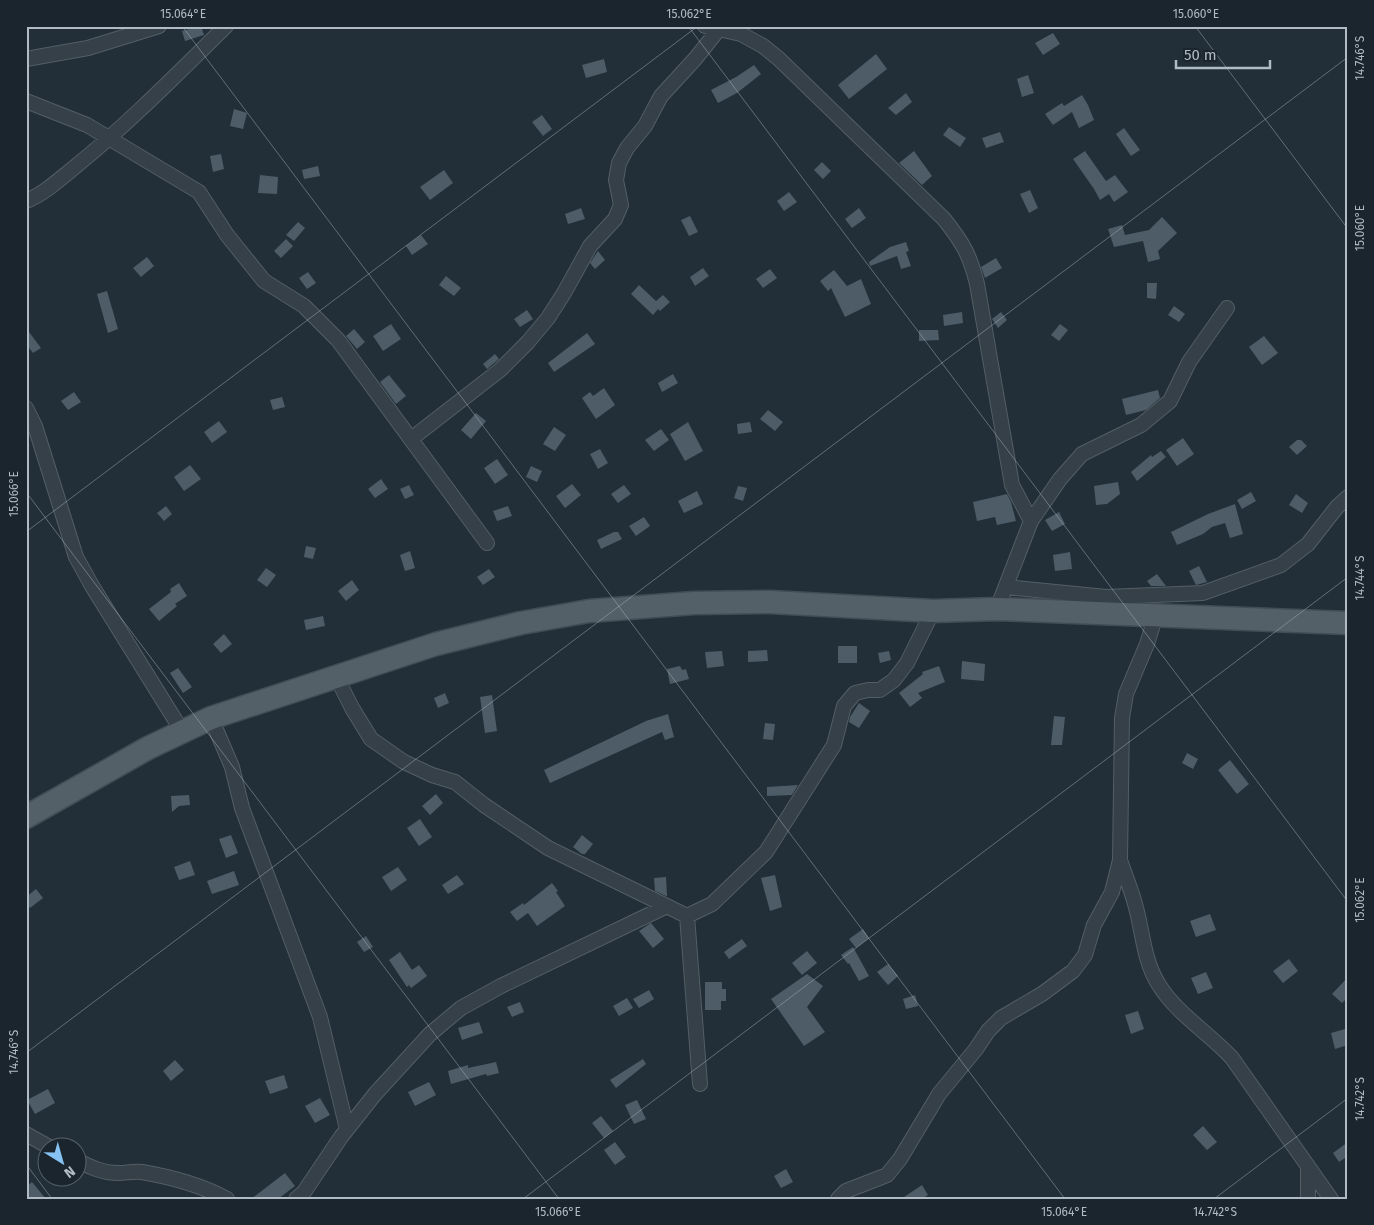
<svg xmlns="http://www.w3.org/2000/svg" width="1374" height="1225" viewBox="0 0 1374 1225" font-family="'Fira Sans',sans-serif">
	<rect width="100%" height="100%" fill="#222f38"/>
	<path fill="#4d5c67" d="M 201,26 L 204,35 L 185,41 L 182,31 Z
		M 1053,33 L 1060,44 L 1043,55 L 1035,43 Z
		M 876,54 L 887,69 L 849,99 L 838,85 Z
		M 604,59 L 607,72 L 586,78 L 582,65 Z
		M 754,65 L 761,74 L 737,93 L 718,103 L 711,90 L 736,77 Z
		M 1028,75 L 1034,93 L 1022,97 L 1017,79 Z
		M 906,93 L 912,102 L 896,115 L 888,108 Z
		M 1082,95 L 1088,105 L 1094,120 L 1079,128 L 1072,112 L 1053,125 L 1045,114 L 1062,103 L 1064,106 Z
		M 234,109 L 247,113 L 243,129 L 230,126 Z
		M 542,115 L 552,129 L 543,136 L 532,122 Z
		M 949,127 L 966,138 L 960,147 L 943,135 Z
		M 1124,128 L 1140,150 L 1131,156 L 1116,134 Z
		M 1000,132 L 1004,142 L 986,148 L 982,138 Z
		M 914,151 L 932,176 L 922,185 L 899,163 Z
		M 1085,151 L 1106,181 L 1115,175 L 1128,192 L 1114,202 L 1109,194 L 1100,200 L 1094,189 L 1073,159 Z
		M 221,154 L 224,169 L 213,172 L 210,156 Z
		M 822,162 L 831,171 L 823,179 L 814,170 Z
		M 318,166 L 320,176 L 304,179 L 302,170 Z
		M 444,170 L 453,183 L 430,200 L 420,187 Z
		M 260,175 L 278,177 L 277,194 L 258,193 Z
		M 1030,190 L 1038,208 L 1029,213 L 1020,194 Z
		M 789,192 L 797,202 L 784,211 L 777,201 Z
		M 581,208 L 585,219 L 568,224 L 565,214 Z
		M 859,208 L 866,218 L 852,228 L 845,219 Z
		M 690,216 L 698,232 L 689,236 L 681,220 Z
		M 1162,217 L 1177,233 L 1158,251 L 1160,259 L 1148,262 L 1143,241 L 1114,247 L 1108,229 L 1122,225 L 1125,235 L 1149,230 Z
		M 298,222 L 305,228 L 294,241 L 286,235 Z
		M 421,235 L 428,244 L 412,255 L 406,246 Z
		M 286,239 L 293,246 L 281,258 L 274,251 Z
		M 906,242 L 909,251 L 906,252 L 911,266 L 901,269 L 897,256 L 870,266 L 869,262 L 890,247 Z
		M 598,251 L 605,260 L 595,269 L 590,263 Z
		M 147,257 L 154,266 L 141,277 L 133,268 Z
		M 996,258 L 1002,268 L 985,278 L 981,267 Z
		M 703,268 L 709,276 L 695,286 L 690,277 Z
		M 770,269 L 777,278 L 763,288 L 756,279 Z
		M 834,270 L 847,286 L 861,279 L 871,304 L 845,317 L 831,288 L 828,291 L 820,281 Z
		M 308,272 L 316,283 L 307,289 L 299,278 Z
		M 446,276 L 461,288 L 454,296 L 439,285 Z
		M 1147,283 L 1157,283 L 1156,299 L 1147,298 Z
		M 639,285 L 656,301 L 663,295 L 670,302 L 660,311 L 658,309 L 653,315 L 631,294 Z
		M 107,291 L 118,329 L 108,333 L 97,294 Z
		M 1174,306 L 1185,314 L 1179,322 L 1168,315 Z
		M 527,310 L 533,319 L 520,327 L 514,319 Z
		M 962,312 L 963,323 L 944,326 L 943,315 Z
		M 1001,312 L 1007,320 L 998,328 L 992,319 Z
		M 391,324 L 401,339 L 383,351 L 373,336 Z
		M 1060,324 L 1068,330 L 1059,341 L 1051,335 Z
		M 26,328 L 41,348 L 33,353 L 26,344 Z
		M 354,329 L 365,342 L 357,349 L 346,336 Z
		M 919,330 L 938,330 L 939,340 L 919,341 Z
		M 587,333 L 595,344 L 554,372 L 548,363 Z
		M 1264,336 L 1278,353 L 1262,365 L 1249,347 Z
		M 495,354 L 499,359 L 487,369 L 483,364 Z
		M 673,374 L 678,383 L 662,392 L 658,383 Z
		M 389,375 L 406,396 L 396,404 L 380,382 Z
		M 604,388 L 615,405 L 596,419 L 582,398 L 590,392 L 593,396 Z
		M 1158,390 L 1160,398 L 1146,410 L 1126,415 L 1122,399 Z
		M 74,392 L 81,402 L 68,410 L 61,401 Z
		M 282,397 L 285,407 L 273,410 L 270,400 Z
		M 768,410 L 783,422 L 775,431 L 760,419 Z
		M 476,413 L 486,421 L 471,439 L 461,430 Z
		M 219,421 L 227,432 L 212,443 L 204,432 Z
		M 688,422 L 703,451 L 685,461 L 670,434 Z
		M 750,422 L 752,432 L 738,434 L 737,424 Z
		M 554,427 L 566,435 L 555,451 L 543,444 Z
		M 661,429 L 669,440 L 654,451 L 645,440 Z
		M 1183,438 L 1194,454 L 1177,466 L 1166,450 Z
		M 1297,440 L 1301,440 L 1307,446 L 1297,455 L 1289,447 Z
		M 600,449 L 608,463 L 598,469 L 590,454 Z
		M 1161,451 L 1166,457 L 1137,481 L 1131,472 L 1151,455 L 1152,457 Z
		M 497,459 L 508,475 L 495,484 L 484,468 Z
		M 190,465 L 201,479 L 184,491 L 174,477 Z
		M 531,466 L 542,471 L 537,482 L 526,477 Z
		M 381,479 L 388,489 L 375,498 L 368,489 Z
		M 1118,482 L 1120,494 L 1107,504 L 1096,505 L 1094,486 Z
		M 572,484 L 581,495 L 565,508 L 556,496 Z
		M 409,485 L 414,495 L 405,499 L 400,489 Z
		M 624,485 L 631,494 L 618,503 L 611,494 Z
		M 738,486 L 747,488 L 743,501 L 734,498 Z
		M 697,491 L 703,504 L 684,513 L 678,501 Z
		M 1251,492 L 1256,501 L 1242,509 L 1237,500 Z
		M 1007,494 L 1011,502 L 1016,521 L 997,525 L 995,517 L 977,521 L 973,502 Z
		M 1296,494 L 1308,503 L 1302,513 L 1289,505 Z
		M 1235,504 L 1243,534 L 1230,538 L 1225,523 L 1212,527 L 1203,534 L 1177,545 L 1171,532 L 1208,514 Z
		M 166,506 L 172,514 L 164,521 L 157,513 Z
		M 508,506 L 512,516 L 497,521 L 493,511 Z
		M 1059,512 L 1065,524 L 1052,531 L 1045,520 Z
		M 644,517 L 650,526 L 636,536 L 629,526 Z
		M 614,532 L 618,532 L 622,539 L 601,549 L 597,540 Z
		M 306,546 L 316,548 L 313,559 L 304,557 Z
		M 410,551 L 415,568 L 405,571 L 400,555 Z
		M 1070,552 L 1072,569 L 1055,571 L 1053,555 Z
		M 1199,566 L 1207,582 L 1196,585 L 1189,571 Z
		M 266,568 L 276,575 L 267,587 L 257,580 Z
		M 489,569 L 495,577 L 483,585 L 477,577 Z
		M 1157,574 L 1166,586 L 1151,586 L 1147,581 Z
		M 352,580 L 359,590 L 346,601 L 338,591 Z
		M 179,583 L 187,596 L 175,604 L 177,606 L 159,621 L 149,609 L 171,592 L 170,589 Z
		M 323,616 L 325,626 L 306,630 L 304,620 Z
		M 224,634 L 232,644 L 221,653 L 213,644 Z
		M 838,646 L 857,646 L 857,663 L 838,663 Z
		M 767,650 L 768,661 L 748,662 L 748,651 Z
		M 722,651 L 724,666 L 707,668 L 705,652 Z
		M 889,651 L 891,660 L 880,663 L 878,653 Z
		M 962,661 L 985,664 L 984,681 L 961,679 Z
		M 680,666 L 682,670 L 686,669 L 689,679 L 670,684 L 667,669 Z
		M 939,666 L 945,682 L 918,693 L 922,698 L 910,707 L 899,693 L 923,674 L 922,672 Z
		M 178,668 L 192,687 L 183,693 L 170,673 Z
		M 445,693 L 449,703 L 438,708 L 434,698 Z
		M 492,695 L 497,731 L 485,733 L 480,697 Z
		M 859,703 L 870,711 L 859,728 L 849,722 L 850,717 Z
		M 668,714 L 674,737 L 665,740 L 662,732 L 550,783 L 544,770 L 646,721 Z
		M 1054,716 L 1065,717 L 1062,745 L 1051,745 Z
		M 765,723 L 775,724 L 773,740 L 763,739 Z
		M 1187,753 L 1198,759 L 1193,769 L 1182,763 Z
		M 1230,760 L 1249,784 L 1237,794 L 1218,770 Z
		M 798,785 L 792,795 L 767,796 L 767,787 Z
		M 436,794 L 443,803 L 430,815 L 422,806 Z
		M 189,795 L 190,805 L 179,806 L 172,812 L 171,796 Z
		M 420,819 L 432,837 L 419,846 L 407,828 Z
		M 231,835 L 238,853 L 226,858 L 219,839 Z
		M 582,835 L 593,844 L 585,854 L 582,854 L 573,847 Z
		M 190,861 L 195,875 L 179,880 L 174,867 Z
		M 398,867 L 407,880 L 391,891 L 382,877 Z
		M 234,871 L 239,885 L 212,894 L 207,881 Z
		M 457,875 L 464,884 L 448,894 L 442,885 Z
		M 775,875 L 782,907 L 770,911 L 761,878 Z
		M 666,877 L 667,896 L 666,896 L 655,891 L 654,878 Z
		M 552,883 L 558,891 L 556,892 L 565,906 L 537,926 L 528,913 L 517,921 L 510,912 L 523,903 L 524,905 Z
		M 36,889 L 43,898 L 30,908 L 26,903 L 26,897 Z
		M 1210,914 L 1216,930 L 1196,937 L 1190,921 Z
		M 651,923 L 664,939 L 653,948 L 639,931 Z
		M 863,929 L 869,938 L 856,948 L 849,939 Z
		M 366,936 L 373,947 L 364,952 L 357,942 Z
		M 742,939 L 747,946 L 729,959 L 724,952 Z
		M 853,947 L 869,976 L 859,981 L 849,963 L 848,964 L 841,955 Z
		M 807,951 L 817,963 L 802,975 L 792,963 Z
		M 400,952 L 412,970 L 419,965 L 427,976 L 411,988 L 409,985 L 407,987 L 389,960 Z
		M 1289,959 L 1298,971 L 1283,983 L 1273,971 Z
		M 888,964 L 898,976 L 888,985 L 877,972 Z
		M 1206,972 L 1213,988 L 1198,994 L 1191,978 Z
		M 807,974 L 823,986 L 807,1007 L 825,1032 L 804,1046 L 771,999 Z
		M 1348,977 L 1348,997 L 1342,1003 L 1332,994 Z
		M 705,982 L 722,982 L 722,989 L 726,989 L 726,1001 L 721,1001 L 721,1010 L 705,1010 Z
		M 649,990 L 654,999 L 639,1008 L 633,999 Z
		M 915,995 L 918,1006 L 906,1009 L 903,999 Z
		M 627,998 L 633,1008 L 619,1016 L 613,1006 Z
		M 520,1002 L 524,1012 L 512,1017 L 507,1007 Z
		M 1138,1011 L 1144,1029 L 1131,1034 L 1125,1015 Z
		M 479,1022 L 483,1033 L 462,1040 L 458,1028 Z
		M 1345,1029 L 1348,1045 L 1335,1049 L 1331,1033 Z
		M 643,1059 L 646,1064 L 616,1088 L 610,1080 Z
		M 175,1060 L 184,1070 L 171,1081 L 163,1071 Z
		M 496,1062 L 499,1073 L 487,1076 L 486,1074 L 451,1084 L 448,1071 L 468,1065 L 468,1068 Z
		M 284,1075 L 288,1088 L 270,1094 L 265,1081 Z
		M 429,1082 L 436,1095 L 415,1106 L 408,1092 Z
		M 48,1089 L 55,1103 L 35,1114 L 27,1100 Z
		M 320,1098 L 330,1115 L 315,1123 L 305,1106 Z
		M 637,1100 L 646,1119 L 634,1124 L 625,1105 Z
		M 601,1116 L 613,1131 L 604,1138 L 592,1123 Z
		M 1203,1126 L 1217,1142 L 1207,1150 L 1193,1135 Z
		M 615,1142 L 626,1157 L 615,1165 L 604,1150 Z
		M 1348,1142 L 1348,1156 L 1339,1162 L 1333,1153 Z
		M 786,1169 L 793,1182 L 781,1188 L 774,1176 Z
		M 285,1173 L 295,1186 L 278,1199 L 251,1199 Z
		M 32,1182 L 46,1199 L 26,1199 L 26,1187 Z
		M 922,1185 L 928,1195 L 922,1199 L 901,1199 Z"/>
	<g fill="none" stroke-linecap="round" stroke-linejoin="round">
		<defs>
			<path id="minor" d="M 705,26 L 741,34 L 763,46 L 779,59 L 944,219 C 963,243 970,255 977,284 L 1012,485 L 1031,521
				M 26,59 L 88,48 L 159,26
				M 26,101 L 87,125 L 199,192 L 227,235 L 264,281 L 304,306 L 338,340 L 487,543
				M 26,201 C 44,194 61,178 76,166 C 129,123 177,74 226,26
				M 26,408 L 35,426 L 76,557 L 92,586 L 182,731
				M 411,439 L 500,370 L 528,342 L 548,318 L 564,293 L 590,246 L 615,219 L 621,205 L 616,180 L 619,163 L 627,148 L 645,126 L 661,96 L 695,59 L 719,29
				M 1006,587 L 1106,597 L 1203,593 L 1281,565 L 1308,544 L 1337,507 L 1348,497
				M 997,609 L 1031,521 L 1060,479 L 1082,454 L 1141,425 L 1170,401 L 1189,362 L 1227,308
				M 336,676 L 352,708 L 371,739 L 404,762 L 432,775 L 455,782 L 484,805 L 548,848 L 687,916 L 700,1084
				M 211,718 L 232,767 L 242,808 L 320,1017 L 347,1129
				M 1120,860 C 1125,875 1131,889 1135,904 C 1143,931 1143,960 1159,985 C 1177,1014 1209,1033 1232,1058 L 1331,1199
				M 687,916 L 712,904 L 766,852 L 834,745 L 844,706 L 855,693 L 868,690 L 880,690 L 894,680 L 907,663 L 933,611
				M 26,1134 L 51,1148
				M 78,1161 C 90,1167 103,1173 118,1173 C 126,1173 134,1171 142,1172 C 171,1177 201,1185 227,1199
				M 296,1199 L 304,1192 L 341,1137 L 375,1094 L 430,1034 L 461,1008 L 501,986 L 665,907
				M 838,1199 L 846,1191 L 887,1175 L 900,1159 L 939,1094 L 976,1049 L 988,1031 L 1001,1018 L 1042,994 L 1073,971 L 1085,955 L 1094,925 L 1112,892 L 1120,860 L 1122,718 L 1126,694 L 1147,644 L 1156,615
				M 1308,1199 L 1308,1169"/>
			<path id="primary" d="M 26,817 L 148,748 L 211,718 L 436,644 L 521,623 L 589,611 L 694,603 L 770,602 L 933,611 L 997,609 L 1348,623"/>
		</defs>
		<use href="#minor" stroke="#535e66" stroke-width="16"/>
		<use href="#primary" stroke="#414c55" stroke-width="25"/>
		<use href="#minor" stroke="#354048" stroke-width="14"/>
		<use href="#primary" stroke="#536068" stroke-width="22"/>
	</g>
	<path fill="none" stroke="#b0bbc5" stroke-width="1" stroke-opacity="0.45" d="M 182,26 L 1065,1199M 688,26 L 1348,902M 1195,26 L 1348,229M 26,492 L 559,1199M 26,532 L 698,26M 26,1053 L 1348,57M 26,1164 L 52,1199M 523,1199 L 1348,577M 1214,1199 L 1348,1098"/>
	<rect width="1374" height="1225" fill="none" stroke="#1b252d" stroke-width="55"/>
	<g transform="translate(62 1162) rotate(143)"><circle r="24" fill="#1b252d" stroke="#57616a"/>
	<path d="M0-4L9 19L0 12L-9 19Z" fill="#86c3f3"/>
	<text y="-8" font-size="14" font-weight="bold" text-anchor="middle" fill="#b0bbc5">N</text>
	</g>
	<path d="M1176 60v8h94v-8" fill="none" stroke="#b0bbc5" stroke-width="2.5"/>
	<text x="1184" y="60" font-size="15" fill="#b0bbc5" stroke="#1b252d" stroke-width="4" paint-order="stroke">50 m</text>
	<rect x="28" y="28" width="1318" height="1170" fill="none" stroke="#b0bbc5" stroke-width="2"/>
	<g font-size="12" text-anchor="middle" fill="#b0bbc5">
		<text x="183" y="18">15.064°E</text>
		<text x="689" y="18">15.062°E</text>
		<text x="1196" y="18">15.060°E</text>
		<text transform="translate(1360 58) rotate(-90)" y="4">14.746°S</text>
		<text transform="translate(1360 228) rotate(-90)" y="4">15.060°E</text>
		<text transform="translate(14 494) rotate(-90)" y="4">15.066°E</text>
		<text transform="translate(1360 578) rotate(-90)" y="4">14.744°S</text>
		<text transform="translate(1360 900) rotate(-90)" y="4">15.062°E</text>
		<text transform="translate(14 1052) rotate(-90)" y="4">14.746°S</text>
		<text transform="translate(1360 1099) rotate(-90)" y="4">14.742°S</text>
		<text x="558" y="1216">15.066°E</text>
		<text x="1064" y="1216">15.064°E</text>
		<text x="1215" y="1216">14.742°S</text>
	</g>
</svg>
